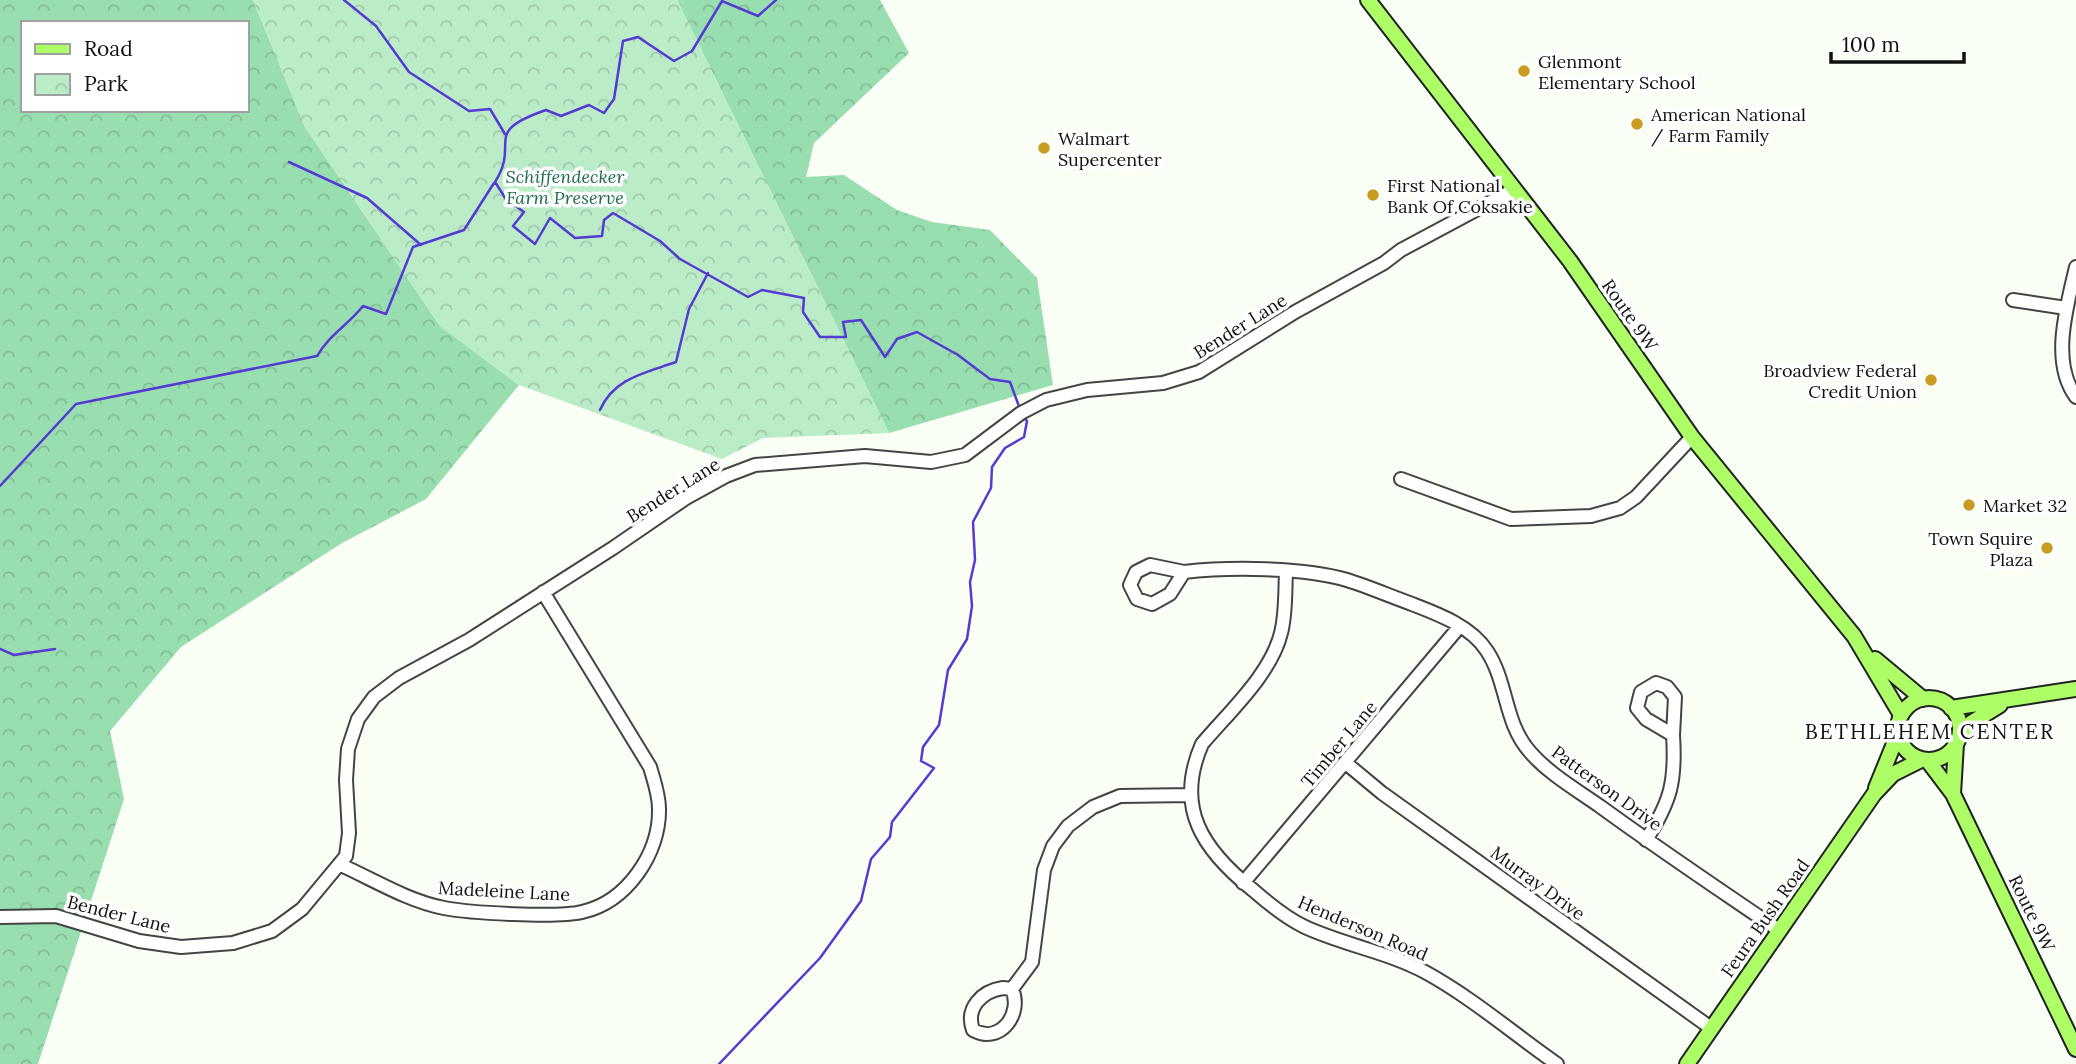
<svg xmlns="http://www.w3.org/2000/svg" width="2076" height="1064" viewBox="0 0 2076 1064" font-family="Lora,serif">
	<defs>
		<pattern id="forest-crowns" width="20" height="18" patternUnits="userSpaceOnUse" patternTransform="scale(1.75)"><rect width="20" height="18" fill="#99deb0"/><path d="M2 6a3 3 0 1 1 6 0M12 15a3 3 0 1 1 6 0" fill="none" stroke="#83bd96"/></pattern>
		<pattern id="park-crowns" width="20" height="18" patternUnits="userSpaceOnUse" patternTransform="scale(1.75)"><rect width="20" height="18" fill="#bbecc8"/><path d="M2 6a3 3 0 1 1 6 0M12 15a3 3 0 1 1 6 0" fill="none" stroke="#a0c9ab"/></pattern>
	</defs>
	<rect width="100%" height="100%" fill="#f9fff4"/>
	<path fill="url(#forest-crowns)" fill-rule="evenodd" d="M 0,0 L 253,0 L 305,127 L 440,326 L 519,385 L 426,499 L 342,543 L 181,647 L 110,731 L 124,799 L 38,1064 L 0,1064 ZM 23,23 L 247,23 L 247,110 L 23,110 Z
		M 677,0 L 880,0 L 909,53 L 814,143 L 806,177 L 844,175 L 897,210 L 932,222 L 990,230 L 1037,278 L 1053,385 L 889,433 Z"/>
	<path fill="url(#park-crowns)" d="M 253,0 L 677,0 L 889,433 L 763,438 L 722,459 L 519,385 L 440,326 L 305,127 Z"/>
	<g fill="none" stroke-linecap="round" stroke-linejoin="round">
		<path stroke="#553ad3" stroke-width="2.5" d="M 344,0 L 376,26 L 409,72 L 469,111 L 490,109 L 505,134
			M 776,0 L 758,16 L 722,1 L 692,51 L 674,61 L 638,37 L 623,41 L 614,99 L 604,113 L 589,105 L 561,116 L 546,110 C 480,133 521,141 495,182 L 506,199 L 524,212 L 513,226 L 535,244 L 550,218 L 575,238 L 602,236 L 604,220 L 613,213 L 660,241 L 680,259 L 748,297 L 762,290 L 804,298 L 803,312 L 820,337 L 846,337 L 843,322 L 861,320 L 885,357 L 897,339 L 917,332 L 958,355 L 990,379 L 1010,382 L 1020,409
			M 289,162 L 367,198 L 421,245
			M 600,410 C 614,378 645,373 676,362 L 689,309 L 708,273
			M 0,486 L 76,404 L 317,356 C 329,335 348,325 363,306 L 386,314 L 413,247 L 464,230 L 494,183
			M 0,649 L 14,655 L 55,649
			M 719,1064 L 820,958 L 861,901 L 871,859 L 890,837 L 892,822 L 934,768 L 921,761 L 923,747 L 939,725 L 948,670 L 967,639 L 972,606 L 970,582 L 975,560 L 973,522 L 991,488 L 992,467 L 1005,448 L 1024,437 L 1027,421 L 1024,417"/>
		<defs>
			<path id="minor" d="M 2076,267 C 2067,306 2050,362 2076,397
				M 2013,300 L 2066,308
				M 1401,479 L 1511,519 L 1591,516 L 1620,508 L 1636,497 L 1692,437
				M 1150,565 L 1184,572 L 1170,594 L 1152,604 L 1137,599 L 1130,585 L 1136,572 Z
				M 1184,572 C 1228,567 1304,567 1347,580 C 1369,587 1390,596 1412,604 C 1438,614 1471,626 1487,651 C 1508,683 1504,723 1530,752 C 1549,774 1577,790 1601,807 C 1660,850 1720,890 1780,931
				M 1286,573 C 1285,592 1286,614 1281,633 C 1271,674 1229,712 1202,744 C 1174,808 1203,850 1253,890 C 1269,904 1286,918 1305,927 C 1344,945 1388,952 1425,972 C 1471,997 1514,1034 1557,1064
				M 1656,683 L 1667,687 L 1675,697 L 1673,735 L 1646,719 L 1637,708 L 1641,692 Z
				M 1347,764 L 1382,793 L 1711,1028
				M 1646,840 C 1671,801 1676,781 1673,735
				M 341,865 C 374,880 408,901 444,908 C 470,913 557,918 582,912 C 627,902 660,853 659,809 C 659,794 654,781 650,767 L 543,592
				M 1243,883 L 1460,626
				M 0,917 L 56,916 L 139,941 L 181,947 L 233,943 L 272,931 L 302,909 L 346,856 L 349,833 L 346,780 L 348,749 L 358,719 L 374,697 L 399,678 L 469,640 L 613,548 L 686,498 L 726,476 L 755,465 L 865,456 L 931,462 L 965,455 L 1021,413 L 1046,400 L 1087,390 L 1163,383 L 1199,372 L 1295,312 L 1384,263 L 1401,250 L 1515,189
				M 1003,988 L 1012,989 C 1023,1014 1000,1045 973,1030 C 965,1008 982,991 1003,988 Z
				M 1012,989 L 1032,962 L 1044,870 L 1053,846 L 1068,826 L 1093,807 L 1120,796 L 1191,795"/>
			<path id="major" d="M 1368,0 L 1570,261 L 1692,437 L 1854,636 L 1901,715
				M 1875,659 L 1923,699
				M1898 729a31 31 0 1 1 62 0a31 31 0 1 1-62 0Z
				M 1951,708 L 2076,689
				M 1958,739 L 1971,723 L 2000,705
				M 1928,761 L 1953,794 L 2076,1049
				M 1876,788 L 1898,734
				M 1953,794 L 1956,744
				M 1687,1064 L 1874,794 L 1893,774 L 1921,760"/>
		</defs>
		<use href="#minor" stroke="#444" stroke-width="16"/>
		<use href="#major" stroke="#222" stroke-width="18"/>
		<use href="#minor" stroke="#fff" stroke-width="12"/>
		<use href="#major" stroke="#acfd66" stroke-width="14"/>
	</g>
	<g fill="#c89b21" stroke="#fff" stroke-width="2.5">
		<circle cx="1524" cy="71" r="7"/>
		<circle cx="1637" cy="124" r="7"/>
		<circle cx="1044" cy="148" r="7"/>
		<circle cx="1373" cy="195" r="7"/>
		<circle cx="1931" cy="380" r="7"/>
		<circle cx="1969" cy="505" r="7"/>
		<circle cx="2047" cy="548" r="7"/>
	</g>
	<g text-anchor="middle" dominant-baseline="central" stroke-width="7" stroke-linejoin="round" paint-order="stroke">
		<g font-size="18" fill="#111" stroke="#fff" text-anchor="start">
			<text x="1538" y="61">Glenmont<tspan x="1538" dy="21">Elementary School</tspan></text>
			<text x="1651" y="114">American National<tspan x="1651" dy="21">/ Farm Family</tspan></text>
			<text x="1058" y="138">Walmart<tspan x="1058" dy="21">Supercenter</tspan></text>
			<text x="1387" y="185">First National<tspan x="1387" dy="21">Bank Of Coksakie</tspan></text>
			<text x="1917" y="370" text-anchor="end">Broadview Federal<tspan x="1917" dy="21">Credit Union</tspan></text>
			<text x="1983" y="505">Market 32</text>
			<text x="2033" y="538" text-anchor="end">Town Squire<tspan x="2033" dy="21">Plaza</tspan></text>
		</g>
		<g font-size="18" font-style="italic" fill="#1d6c4a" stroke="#fff">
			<text x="565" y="176">Schiffendecker<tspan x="565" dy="21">Farm Preserve</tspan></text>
		</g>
		<g font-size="18" fill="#111" stroke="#fff">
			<text transform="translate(1630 315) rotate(55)">Route 9W</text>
			<text transform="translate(1240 326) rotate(-32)">Bender Lane</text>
			<text transform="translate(673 490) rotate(-32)">Bender Lane</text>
			<text transform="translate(1339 744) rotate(-50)">Timber Lane</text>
			<text transform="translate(1607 788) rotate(36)">Patterson Drive</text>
			<text transform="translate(1538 883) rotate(36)">Murray Drive</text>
			<text transform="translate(504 891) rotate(3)">Madeleine Lane</text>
			<text transform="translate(2032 913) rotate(64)">Route 9W</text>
			<text transform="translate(119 914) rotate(14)">Bender Lane</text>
			<text transform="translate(1765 918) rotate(-55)">Feura Bush Road</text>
			<text transform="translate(1363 928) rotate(23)">Henderson Road</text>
		</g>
		<g font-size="21" letter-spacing="2" fill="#111" stroke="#fff">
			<text x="1930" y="731">BETHLEHEM CENTER</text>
		</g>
	</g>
	<rect x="21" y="21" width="228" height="91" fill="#ffffff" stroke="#a0a0a0" stroke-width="2"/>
	<rect x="35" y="44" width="35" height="10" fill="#acfd66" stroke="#a0a0a0" stroke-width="2"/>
	<text x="84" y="56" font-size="21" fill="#111111">Road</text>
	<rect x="35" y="74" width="35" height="21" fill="url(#park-crowns)" stroke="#a0a0a0" stroke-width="2"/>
	<text x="84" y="91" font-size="21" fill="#111111">Park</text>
	<path d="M1831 52v10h133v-10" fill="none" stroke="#111111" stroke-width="3.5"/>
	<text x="1842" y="52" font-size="21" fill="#111111" stroke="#ffffff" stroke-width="5" paint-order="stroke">100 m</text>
</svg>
